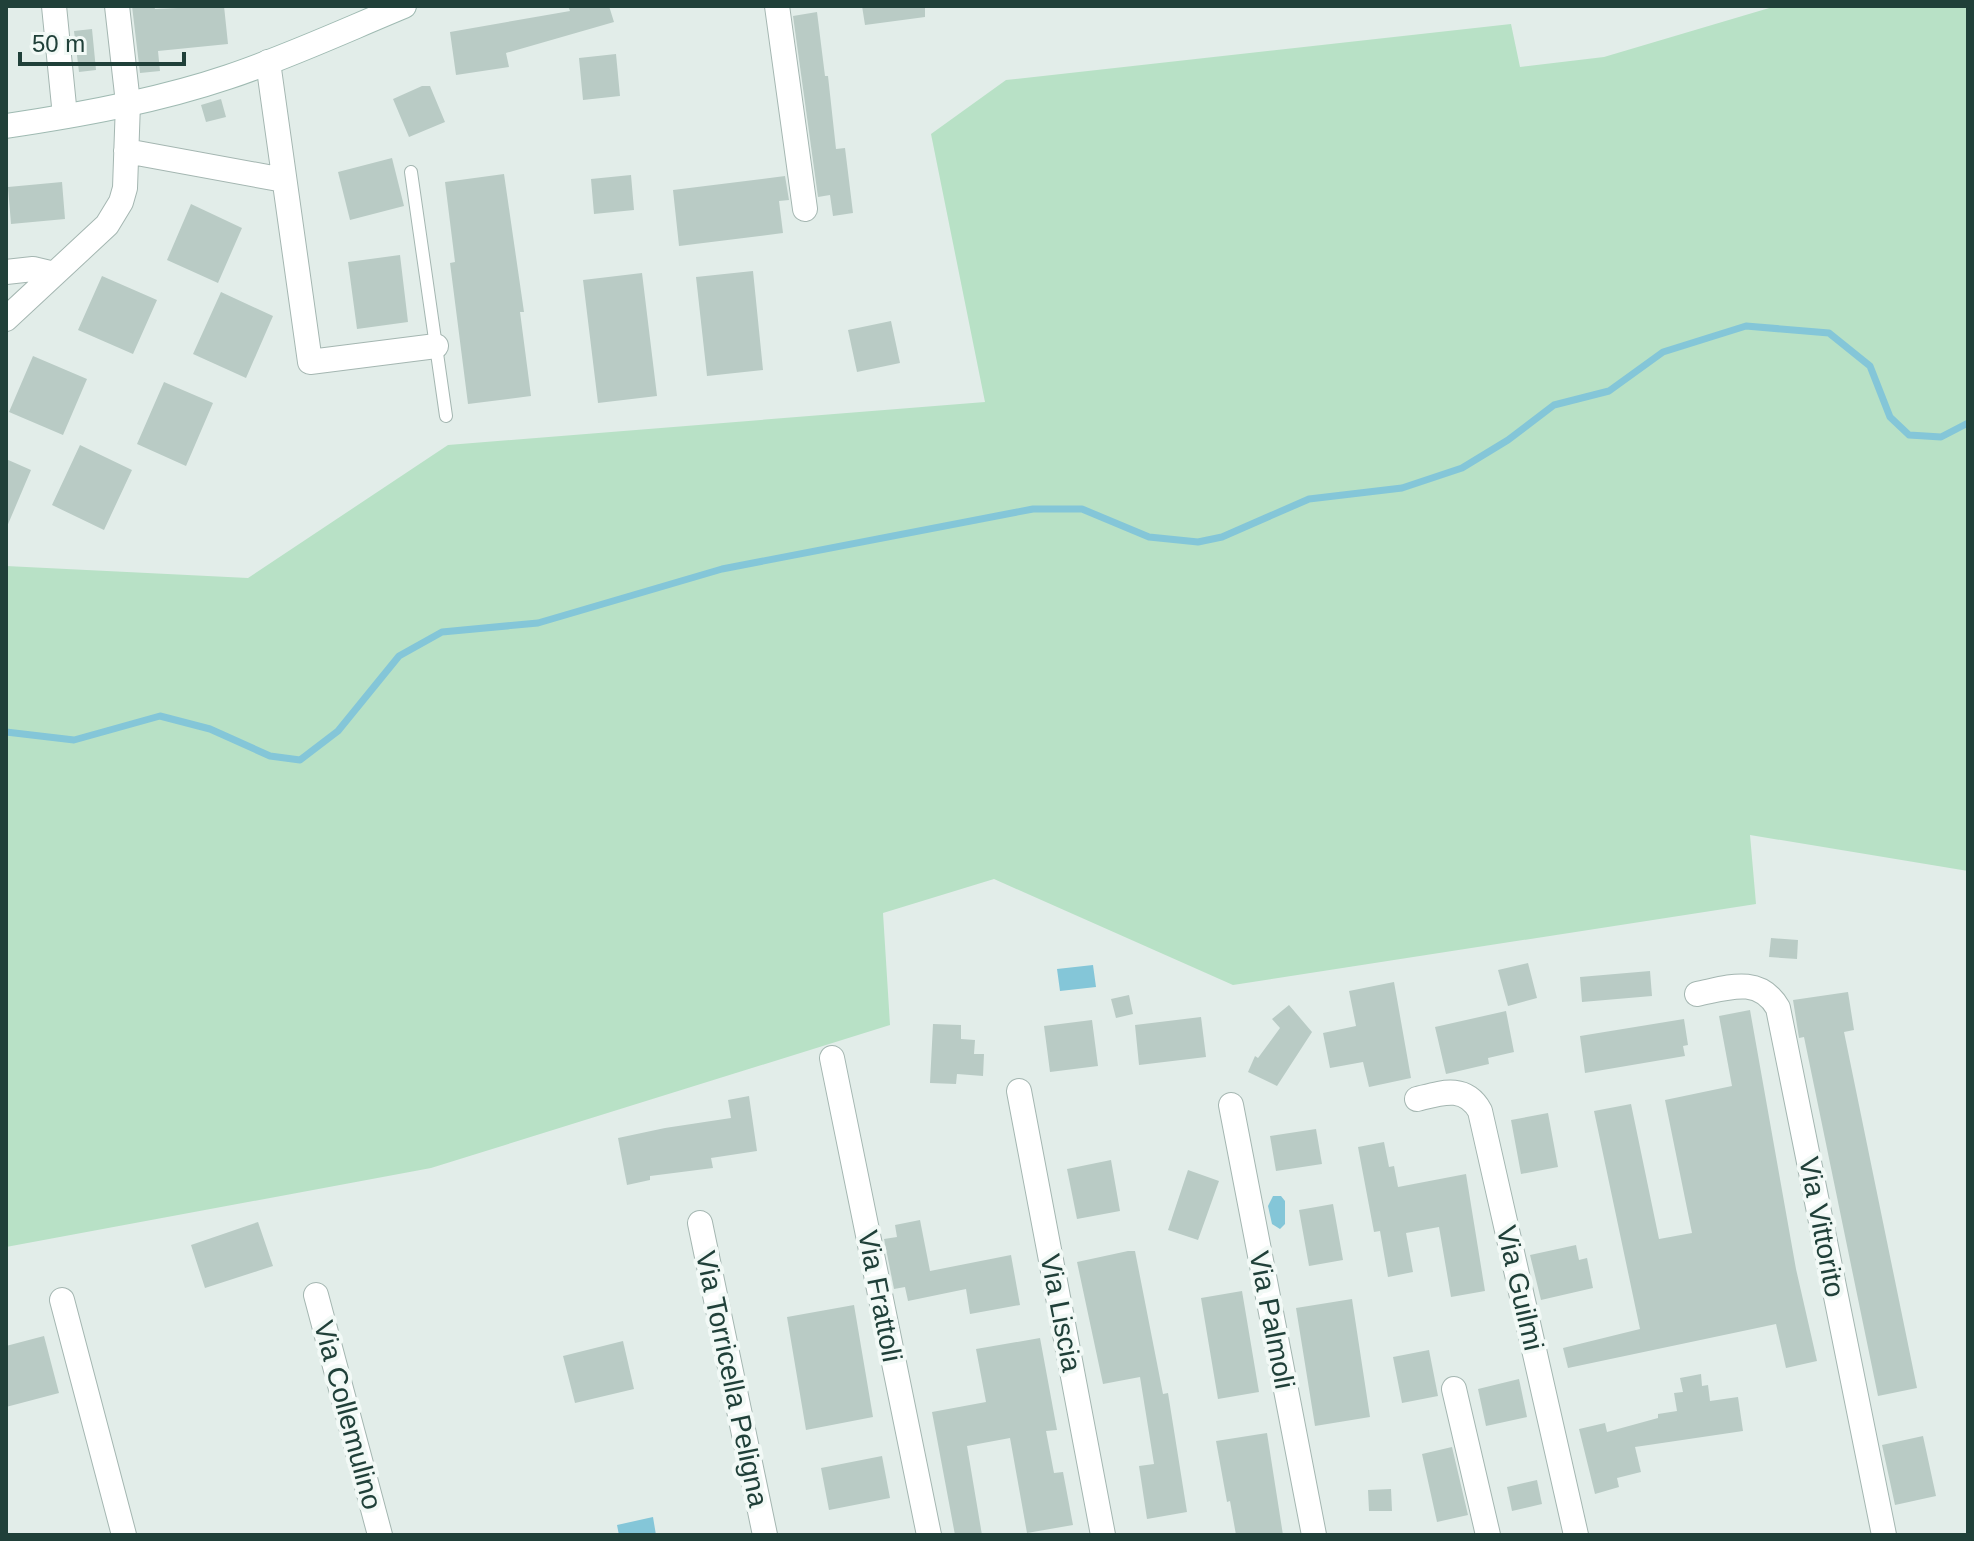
<svg xmlns="http://www.w3.org/2000/svg" width="1974" height="1541" viewBox="0 0 1974 1541" font-family="Helvetica,sans-serif">
	<rect width="100%" height="100%" fill="#e2ede9"/>
	<path fill="#b8e1c6" d="M 1776,6 L 1968,6 L 1968,871 L 1750,835 L 1756,904 L 1233,985 L 994,879 L 883,913 L 890,1025 L 431,1168 L 6,1247 L 6,566 L 248,578 L 448,445 L 985,402 L 931,134 L 1006,80 L 1511,24 L 1520,67 L 1604,57 Z"/>
	<path fill="#84c6d8" d="M 1093,965 L 1096,987 L 1060,991 L 1057,969 Z
		M 1273,1196 L 1281,1196 L 1285,1201 L 1285,1224 L 1280,1229 L 1272,1224 L 1268,1206 Z
		M 653,1517 L 656,1535 L 619,1535 L 617,1525 Z"/>
	<g fill="none" stroke-linecap="round" stroke-linejoin="round">
		<path stroke="#84c6d8" stroke-width="7" d="M 6,732 L 74,740 L 160,716 L 210,729 L 270,756 L 300,760 L 338,731 L 399,656 L 442,632 L 538,623 L 722,569 L 1033,509 L 1082,509 L 1149,537 L 1198,542 L 1222,537 L 1309,499 L 1402,488 L 1462,468 L 1508,440 L 1554,405 L 1609,391 L 1663,352 L 1746,326 L 1829,333 L 1870,366 L 1890,417 L 1909,435 L 1941,437 L 1968,423"/>
	</g>
	<path fill="#b9cbc5" d="M 132,6 L 154,6 L 155,9 L 224,6 L 228,44 L 158,51 L 160,71 L 140,73 Z
		M 568,6 L 609,6 L 614,22 L 506,53 L 509,67 L 456,75 L 450,32 L 570,11 Z
		M 862,6 L 925,6 L 925,17 L 865,25 Z
		M 817,12 L 825,76 L 828,76 L 836,149 L 845,148 L 853,213 L 833,216 L 830,195 L 818,197 L 793,16 Z
		M 92,29 L 96,70 L 79,72 L 74,31 Z
		M 616,54 L 620,96 L 583,100 L 579,58 Z
		M 422,86 L 430,86 L 445,122 L 409,137 L 393,99 Z
		M 221,99 L 226,117 L 206,122 L 201,105 Z
		M 392,158 L 404,206 L 350,220 L 338,172 Z
		M 504,174 L 524,312 L 520,312 L 531,396 L 468,404 L 450,263 L 455,262 L 445,182 Z
		M 631,175 L 634,210 L 594,214 L 591,179 Z
		M 785,176 L 789,200 L 779,201 L 783,233 L 679,246 L 673,190 Z
		M 62,182 L 65,219 L 11,224 L 8,187 Z
		M 191,204 L 242,228 L 218,283 L 167,260 Z
		M 400,255 L 408,322 L 357,329 L 348,262 Z
		M 753,271 L 763,370 L 707,376 L 696,277 Z
		M 642,273 L 657,396 L 598,403 L 583,280 Z
		M 102,276 L 157,300 L 133,354 L 78,330 Z
		M 221,292 L 273,316 L 246,378 L 193,354 Z
		M 891,321 L 900,363 L 857,372 L 848,330 Z
		M 33,356 L 87,379 L 63,435 L 9,412 Z
		M 164,382 L 213,403 L 186,466 L 137,444 Z
		M 80,445 L 132,470 L 104,530 L 52,505 Z
		M 6,459 L 31,470 L 6,529 Z
		M 1771,938 L 1798,940 L 1797,959 L 1769,957 Z
		M 1528,963 L 1537,998 L 1508,1006 L 1498,970 Z
		M 1650,971 L 1652,996 L 1582,1002 L 1580,977 Z
		M 1394,982 L 1411,1078 L 1369,1087 L 1363,1062 L 1330,1068 L 1323,1033 L 1356,1026 L 1349,991 Z
		M 1848,992 L 1854,1030 L 1844,1032 L 1917,1388 L 1878,1396 L 1804,1037 L 1799,1038 L 1793,1000 Z
		M 1129,995 L 1133,1014 L 1116,1018 L 1111,999 Z
		M 1289,1005 L 1312,1032 L 1277,1086 L 1248,1072 L 1255,1056 L 1258,1058 L 1280,1028 L 1272,1019 Z
		M 1750,1010 L 1796,1269 L 1817,1361 L 1786,1368 L 1776,1324 L 1568,1368 L 1563,1348 L 1640,1329 L 1594,1111 L 1631,1104 L 1659,1239 L 1692,1233 L 1665,1100 L 1732,1086 L 1719,1016 Z
		M 1506,1011 L 1514,1052 L 1488,1058 L 1489,1064 L 1446,1074 L 1435,1027 Z
		M 1201,1017 L 1206,1057 L 1139,1065 L 1135,1025 Z
		M 1684,1019 L 1688,1045 L 1683,1046 L 1685,1056 L 1585,1073 L 1580,1036 Z
		M 1092,1020 L 1098,1066 L 1050,1072 L 1044,1026 Z
		M 933,1024 L 961,1025 L 961,1039 L 975,1040 L 974,1054 L 984,1054 L 983,1076 L 957,1074 L 956,1084 L 930,1083 Z
		M 749,1096 L 757,1151 L 711,1158 L 713,1168 L 650,1176 L 650,1180 L 627,1185 L 618,1138 L 665,1128 L 731,1118 L 728,1100 Z
		M 1548,1113 L 1558,1167 L 1521,1174 L 1511,1120 Z
		M 1316,1129 L 1322,1164 L 1276,1171 L 1270,1136 Z
		M 1384,1142 L 1389,1167 L 1394,1166 L 1398,1187 L 1466,1174 L 1485,1291 L 1451,1297 L 1439,1227 L 1406,1233 L 1413,1272 L 1388,1277 L 1380,1231 L 1374,1232 L 1358,1147 Z
		M 1111,1160 L 1120,1211 L 1077,1219 L 1067,1169 Z
		M 1188,1170 L 1219,1181 L 1198,1240 L 1168,1230 Z
		M 1333,1204 L 1343,1260 L 1309,1266 L 1299,1210 Z
		M 920,1220 L 930,1271 L 1011,1255 L 1020,1305 L 970,1314 L 966,1289 L 908,1301 L 905,1287 L 894,1289 L 884,1239 L 897,1237 L 895,1225 Z
		M 258,1222 L 273,1266 L 205,1288 L 191,1245 Z
		M 1576,1245 L 1579,1260 L 1587,1258 L 1593,1288 L 1541,1300 L 1530,1255 Z
		M 1128,1251 L 1135,1251 L 1163,1394 L 1168,1393 L 1187,1512 L 1147,1519 L 1139,1466 L 1154,1464 L 1140,1377 L 1103,1384 L 1077,1262 Z
		M 1242,1291 L 1259,1392 L 1218,1399 L 1201,1298 Z
		M 1352,1299 L 1370,1417 L 1315,1426 L 1296,1308 Z
		M 854,1305 L 873,1417 L 806,1430 L 787,1317 Z
		M 44,1336 L 59,1393 L 6,1407 L 6,1346 Z
		M 1040,1338 L 1057,1430 L 1046,1431 L 1054,1473 L 1063,1472 L 1073,1525 L 1027,1533 L 1010,1438 L 967,1446 L 982,1535 L 955,1535 L 932,1412 L 986,1402 L 976,1349 Z
		M 623,1341 L 634,1389 L 575,1403 L 563,1356 Z
		M 1429,1350 L 1438,1396 L 1402,1403 L 1393,1357 Z
		M 1701,1374 L 1702,1386 L 1708,1385 L 1710,1401 L 1738,1397 L 1743,1431 L 1635,1447 L 1641,1472 L 1617,1478 L 1619,1487 L 1595,1494 L 1579,1429 L 1605,1423 L 1607,1432 L 1658,1418 L 1658,1414 L 1677,1411 L 1674,1393 L 1683,1392 L 1680,1378 Z
		M 1519,1379 L 1527,1417 L 1486,1426 L 1478,1389 Z
		M 1267,1433 L 1283,1535 L 1236,1535 L 1230,1501 L 1227,1502 L 1216,1441 Z
		M 1923,1436 L 1936,1496 L 1895,1505 L 1882,1445 Z
		M 1452,1447 L 1468,1515 L 1437,1522 L 1422,1454 Z
		M 882,1456 L 890,1498 L 829,1510 L 821,1468 Z
		M 1537,1480 L 1542,1504 L 1512,1511 L 1507,1487 Z
		M 1391,1489 L 1392,1511 L 1369,1511 L 1368,1490 Z"/>
	<g fill="none" stroke-linecap="round" stroke-linejoin="round">
		<defs>
			<path id="lane" d="M 411,172 L 446,416"/>
			<path id="street" d="M 54,6 L 65,116
				M 777,6 L 805,209
				M 268,62 L 310,362 L 436,346
				M 126,151 L 284,180
				M 6,272 L 33,269 L 54,274
				M 6,319 L 107,225 L 121,202 L 125,188 L 128,103 L 117,6
				M 1697,994 C 1727,988 1759,975 1778,1008 L 1884,1535
				M 832,1058 L 929,1535
				M 1019,1091 L 1103,1535
				M 1417,1099 C 1441,1093 1465,1084 1480,1111 L 1576,1535
				M 1231,1105 L 1314,1535
				M 700,1223 L 765,1535
				M 316,1295 L 380,1535
				M 62,1300 L 124,1535
				M 1454,1389 L 1488,1535"/>
			<path id="secondary" d="M 6,126 C 80,115 157,101 228,77 C 288,57 346,30 404,6"/>
		</defs>
		<use href="#lane" stroke="#a4b6b1" stroke-width="14"/>
		<use href="#street" stroke="#a4b6b1" stroke-width="26"/>
		<use href="#secondary" stroke="#9fbab2" stroke-width="26"/>
		<use href="#lane" stroke="#fff" stroke-width="12"/>
		<use href="#street" stroke="#fff" stroke-width="24"/>
		<use href="#secondary" stroke="#fff" stroke-width="24"/>
	</g>
	<g text-anchor="middle" dominant-baseline="central" stroke-width="8" stroke-linejoin="round" paint-order="stroke">
		<g font-size="28" fill="#204039" stroke="#f2f9f6">
			<text transform="translate(1822 1227) rotate(79)">Via Vittorito</text>
			<text transform="translate(1520 1288) rotate(77)">Via Guilmi</text>
			<text transform="translate(880 1296) rotate(79)">Via Frattoli</text>
			<text transform="translate(1061 1313) rotate(79)">Via Liscia</text>
			<text transform="translate(1272 1320) rotate(79)">Via Palmoli</text>
			<text transform="translate(732 1379) rotate(78)">Via Torricella Peligna</text>
			<text transform="translate(348 1415) rotate(75)">Via Collemulino</text>
		</g>
	</g>
	<rect width="1974" height="1541" fill="none" stroke="#204039" stroke-width="16"/>
	<path d="M20 52v12h164v-12" fill="none" stroke="#204039" stroke-width="4"/>
	<text x="32" y="52" font-size="24" fill="#204039" stroke="#f2f9f6" stroke-width="6" paint-order="stroke">50 m</text>
</svg>
